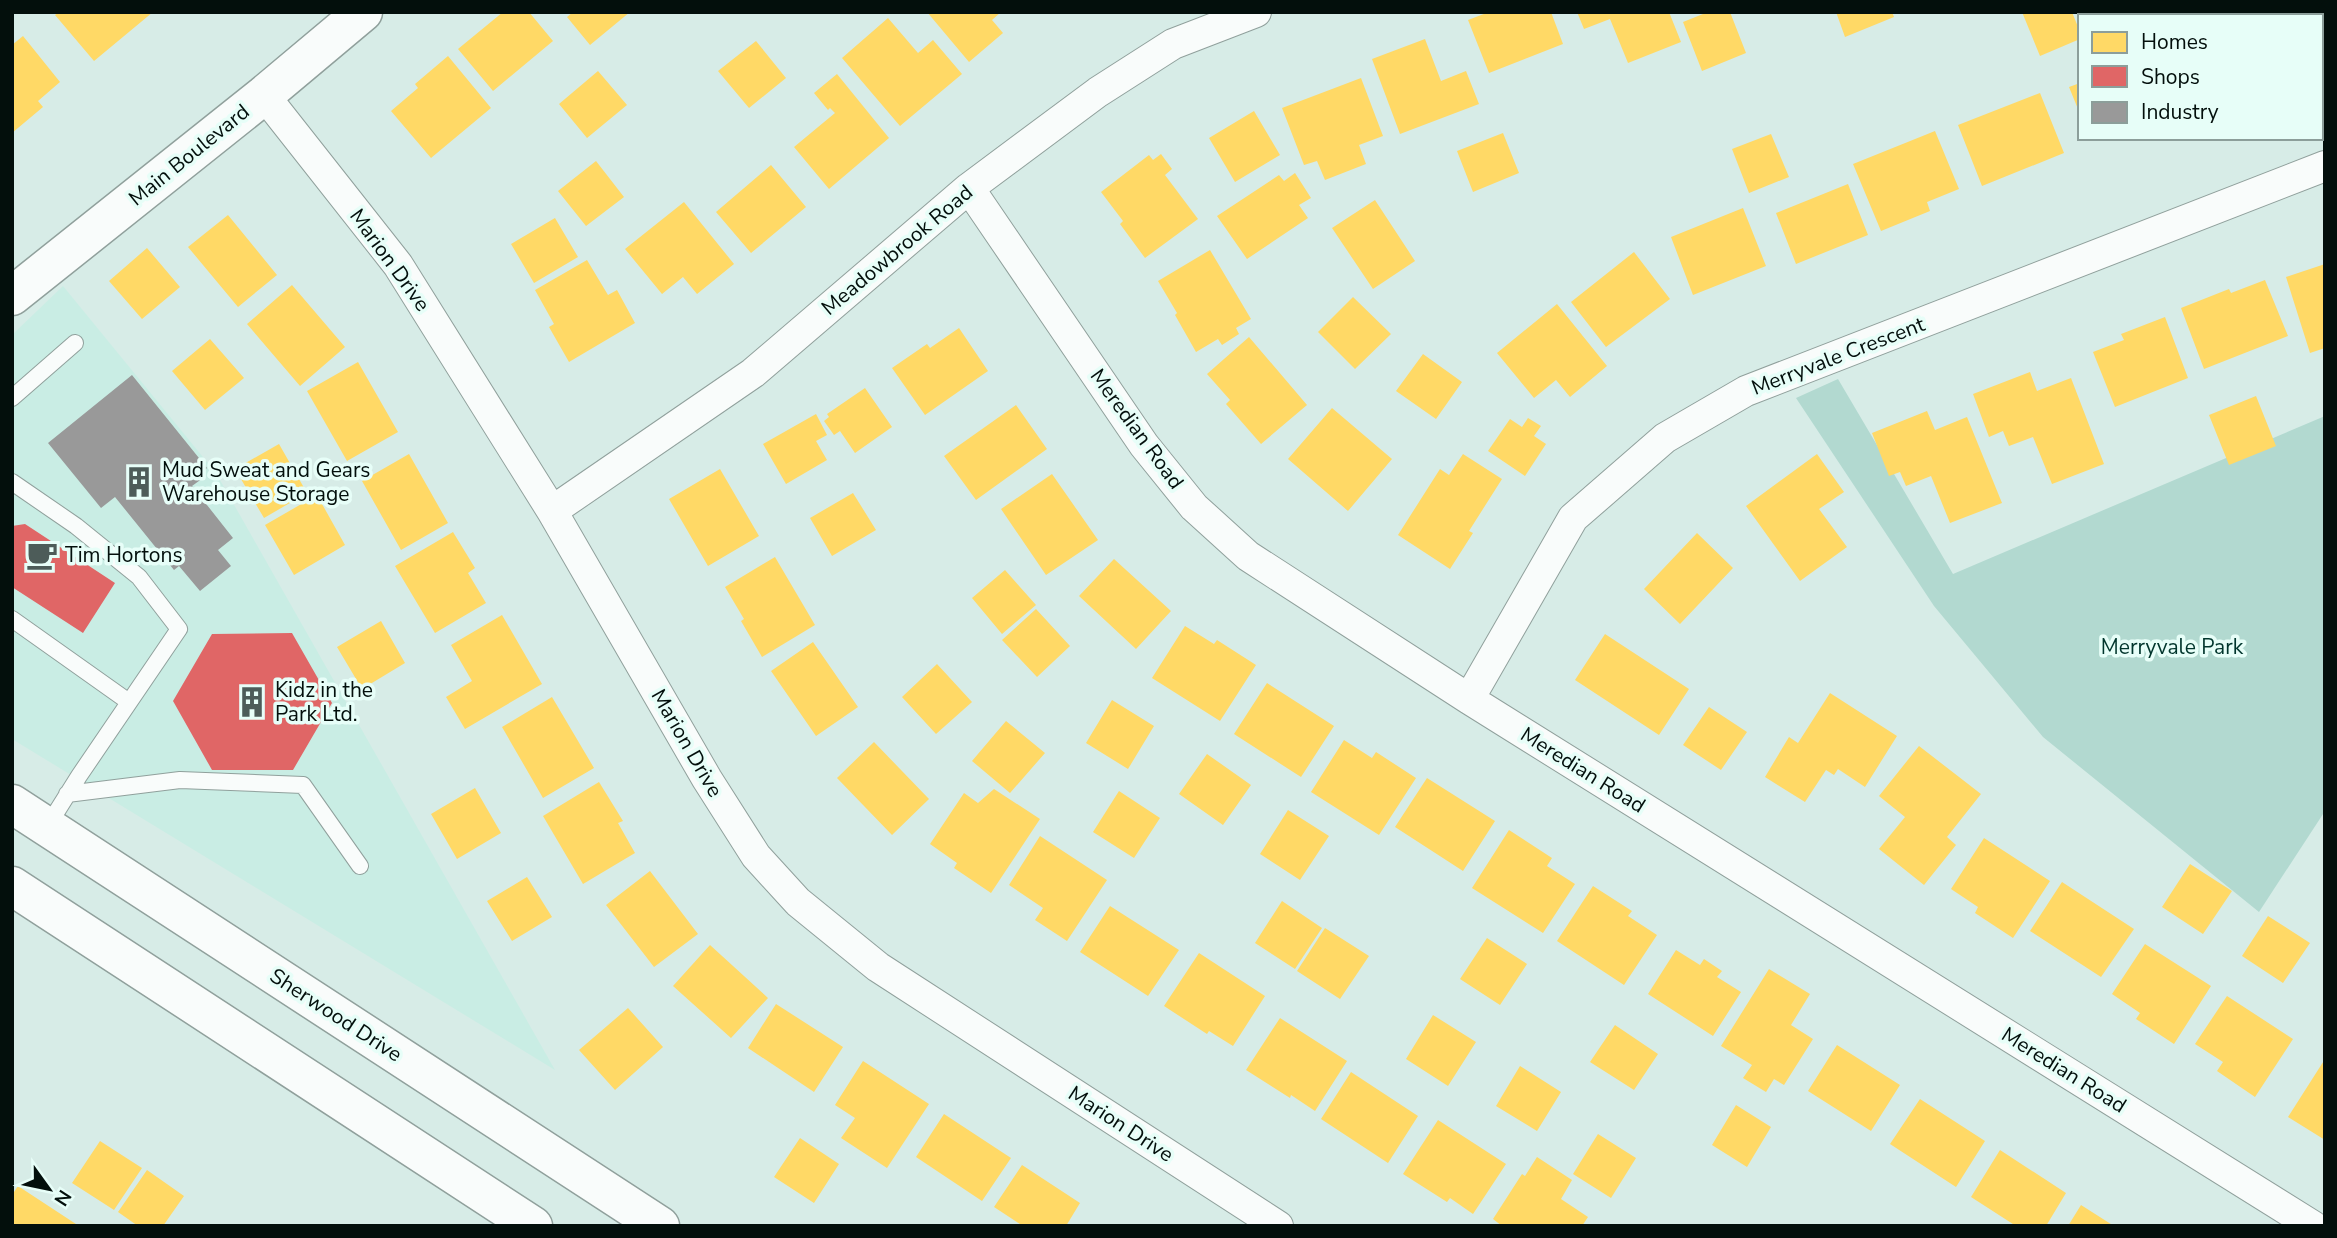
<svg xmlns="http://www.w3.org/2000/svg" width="2337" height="1238" viewBox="0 0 2337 1238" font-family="'Nunito Sans',sans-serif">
	<rect width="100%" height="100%" fill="#d7ece7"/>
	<path fill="#c9ede4" d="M 63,286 L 216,473 L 555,1070 L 12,739 L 12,335 Z"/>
	<path fill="#b2d9d0" d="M 1838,379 L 1953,574 L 2325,416 L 2325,811 L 2259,912 L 2043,737 L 1934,606 L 1796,398 Z"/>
	<path fill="#ffd966" d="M 59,12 L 153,12 L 94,61 L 55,15 Z
		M 503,12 L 529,12 L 553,41 L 493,91 L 458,49 Z
		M 573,12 L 630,12 L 590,45 L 567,17 Z
		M 927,12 L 1001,12 L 992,20 L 1003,33 L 969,62 Z
		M 1489,12 L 1551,12 L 1563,44 L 1489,73 L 1468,20 Z
		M 1577,12 L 1669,12 L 1681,42 L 1628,63 L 1610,19 L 1584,29 Z
		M 1708,12 L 1730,12 L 1746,53 L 1702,71 L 1683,22 Z
		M 1836,12 L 1892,12 L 1894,17 L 1845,37 Z
		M 2022,12 L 2072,12 L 2080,32 L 2080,39 L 2040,56 Z
		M 2254,12 L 2325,12 L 2325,48 L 2323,48 L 2325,54 L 2325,80 L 2321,81 L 2321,16 L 2256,16 Z
		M 888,18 L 918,53 L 933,40 L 962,74 L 900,126 L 842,58 Z
		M 23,36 L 60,82 L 38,101 L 43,107 L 12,133 L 12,45 Z
		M 1425,39 L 1441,81 L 1466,71 L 1479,104 L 1400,134 L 1372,59 Z
		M 756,41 L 786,78 L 749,108 L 718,71 Z
		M 448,56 L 491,108 L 431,158 L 391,111 L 418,88 L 415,84 Z
		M 598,71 L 627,105 L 587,138 L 559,104 Z
		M 837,74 L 889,138 L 829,189 L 794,147 L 835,113 L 830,108 L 828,110 L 814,93 Z
		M 1361,78 L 1383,136 L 1359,145 L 1366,164 L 1325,180 L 1317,161 L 1304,165 L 1282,108 Z
		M 2080,83 L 2080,114 L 2069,87 Z
		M 2040,93 L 2064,153 L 1982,186 L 1958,125 Z
		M 1254,111 L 1280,155 L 1235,182 L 1209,138 Z
		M 1935,131 L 1959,189 L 1927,202 L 1930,211 L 1881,231 L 1853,164 Z
		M 1503,133 L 1519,173 L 1473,192 L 1457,151 Z
		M 1771,134 L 1789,177 L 1749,193 L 1732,149 Z
		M 1161,154 L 1172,169 L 1165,175 L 1198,219 L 1145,258 L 1120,224 L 1123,221 L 1101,192 L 1149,155 L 1153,160 Z
		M 596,161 L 624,197 L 586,226 L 558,191 Z
		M 771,165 L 806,207 L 751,253 L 716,212 Z
		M 1295,173 L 1311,198 L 1299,205 L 1308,218 L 1247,259 L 1217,216 L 1279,175 L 1284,181 Z
		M 1848,184 L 1868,235 L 1796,264 L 1776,213 Z
		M 1375,200 L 1415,261 L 1373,289 L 1332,228 Z
		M 684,202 L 734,264 L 697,294 L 683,277 L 662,294 L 625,249 Z
		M 1743,208 L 1766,266 L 1693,295 L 1671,237 Z
		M 228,215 L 277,275 L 238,307 L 188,247 Z
		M 555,218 L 578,257 L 534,283 L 511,244 Z
		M 147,248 L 180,287 L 142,319 L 109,281 Z
		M 1210,250 L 1251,319 L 1236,328 L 1239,334 L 1222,345 L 1218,339 L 1196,352 L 1175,315 L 1177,313 L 1158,281 Z
		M 1634,252 L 1670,299 L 1606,347 L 1571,302 Z
		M 587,260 L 608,295 L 617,290 L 635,323 L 569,362 L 549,327 L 554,324 L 535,290 Z
		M 2325,264 L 2325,348 L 2310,353 L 2286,277 Z
		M 2265,280 L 2288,336 L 2204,369 L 2181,308 L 2229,289 L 2231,293 Z
		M 292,285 L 345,347 L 300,386 L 247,324 Z
		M 1353,297 L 1391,334 L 1355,369 L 1318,332 Z
		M 1557,304 L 1607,366 L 1570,397 L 1556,380 L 1534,398 L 1497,353 Z
		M 2165,317 L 2188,378 L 2115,407 L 2093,352 L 2124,340 L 2121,334 Z
		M 959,328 L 988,371 L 925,415 L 892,368 L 927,344 L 930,348 Z
		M 1249,337 L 1307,405 L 1261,444 L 1226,404 L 1230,400 L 1207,374 Z
		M 210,339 L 244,378 L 205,410 L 172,371 Z
		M 1423,354 L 1462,382 L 1436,419 L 1396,391 Z
		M 358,362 L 398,432 L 347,461 L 307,391 Z
		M 2030,372 L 2037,391 L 2071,378 L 2104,464 L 2052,484 L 2033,437 L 2009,446 L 2003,431 L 1989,437 L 1973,394 Z
		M 865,388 L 892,427 L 855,453 L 840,431 L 834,435 L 824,421 L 829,417 L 827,414 Z
		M 2256,396 L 2276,446 L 2229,465 L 2209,415 Z
		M 1016,405 L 1047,449 L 976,500 L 944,456 Z
		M 1332,408 L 1392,459 L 1348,511 L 1288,459 Z
		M 1927,411 L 1935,430 L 1967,417 L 2002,503 L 1950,523 L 1931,476 L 1906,486 L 1900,472 L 1889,476 L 1872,433 Z
		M 816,414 L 827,435 L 816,441 L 827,460 L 786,484 L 763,444 Z
		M 1528,418 L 1541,426 L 1534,436 L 1546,444 L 1525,476 L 1488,451 L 1510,419 L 1522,427 Z
		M 279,444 L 307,493 L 264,518 L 235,469 Z
		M 409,454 L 448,523 L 401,550 L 362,481 Z
		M 1463,454 L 1502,479 L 1469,531 L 1473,533 L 1450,569 L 1398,535 L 1440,469 L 1449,475 Z
		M 1817,454 L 1844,492 L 1819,509 L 1847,547 L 1800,581 L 1746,506 Z
		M 720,469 L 759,536 L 708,566 L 669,499 Z
		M 1052,474 L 1098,540 L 1046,575 L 1001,509 Z
		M 853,493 L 876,530 L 832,556 L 810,518 Z
		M 317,495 L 345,545 L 294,575 L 265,525 Z
		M 453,532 L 475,568 L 468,573 L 486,603 L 435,633 L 395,566 Z
		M 1697,533 L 1733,568 L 1680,624 L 1644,589 Z
		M 775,557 L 815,625 L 762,657 L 741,621 L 744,619 L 725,587 Z
		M 1114,559 L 1171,611 L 1136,649 L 1079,596 Z
		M 1005,570 L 1036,605 L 1002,634 L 972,598 Z
		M 1036,609 L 1070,646 L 1037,677 L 1002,640 Z
		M 502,615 L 542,684 L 465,729 L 446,697 L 472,681 L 451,645 Z
		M 381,621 L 405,663 L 362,689 L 337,647 Z
		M 1185,626 L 1214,644 L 1217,640 L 1256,665 L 1220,721 L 1152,678 Z
		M 1605,634 L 1689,689 L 1659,735 L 1575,680 Z
		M 813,642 L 858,707 L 816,736 L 771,671 Z
		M 937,664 L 972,702 L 936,734 L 902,697 Z
		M 1267,683 L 1334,726 L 1301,777 L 1234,734 Z
		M 1830,693 L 1897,736 L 1865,787 L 1838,769 L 1834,775 L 1826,770 L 1805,802 L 1765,777 L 1789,737 L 1798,743 Z
		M 552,697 L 594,768 L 543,798 L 502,727 Z
		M 1112,700 L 1154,726 L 1128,769 L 1086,743 Z
		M 1709,707 L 1747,732 L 1721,770 L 1683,745 Z
		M 1006,721 L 1045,753 L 1010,793 L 972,761 Z
		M 1344,740 L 1372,758 L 1376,752 L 1416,778 L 1379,835 L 1311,792 Z
		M 874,742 L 929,799 L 892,835 L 837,778 Z
		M 1919,746 L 1981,794 L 1947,837 L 1956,845 L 1924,885 L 1879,849 L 1905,817 L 1879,796 Z
		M 1207,754 L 1251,785 L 1223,825 L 1179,794 Z
		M 1427,778 L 1495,821 L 1463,871 L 1395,827 Z
		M 599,782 L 623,821 L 618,823 L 635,853 L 583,884 L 543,816 Z
		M 475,788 L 501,833 L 457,859 L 431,814 Z
		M 994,789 L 1040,819 L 991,893 L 954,868 L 957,863 L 930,844 L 964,793 L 978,803 Z
		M 1119,791 L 1160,818 L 1134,858 L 1093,832 Z
		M 1288,810 L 1329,836 L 1300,880 L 1260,854 Z
		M 1509,830 L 1552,858 L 1547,866 L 1575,884 L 1543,933 L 1472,888 Z
		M 1040,836 L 1107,880 L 1067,941 L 1035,920 L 1043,908 L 1009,885 Z
		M 1984,838 L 2050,881 L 2013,938 L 1975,913 L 1978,907 L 1951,889 Z
		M 2190,864 L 2232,891 L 2203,934 L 2162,907 Z
		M 650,871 L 698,934 L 654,967 L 606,905 Z
		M 527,877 L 552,917 L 512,941 L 487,901 Z
		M 2062,882 L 2134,929 L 2101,977 L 2030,931 Z
		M 1593,886 L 1632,911 L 1628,916 L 1657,935 L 1624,985 L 1557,941 Z
		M 1282,901 L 1322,928 L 1295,969 L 1255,943 Z
		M 1110,906 L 1179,950 L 1148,996 L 1080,952 Z
		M 2268,916 L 2310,943 L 2283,983 L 2242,956 Z
		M 1325,928 L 1369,956 L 1340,999 L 1297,971 Z
		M 1487,938 L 1527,964 L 1500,1005 L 1460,979 Z
		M 2145,944 L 2211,986 L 2174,1044 L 2136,1019 L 2140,1013 L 2112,994 Z
		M 710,945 L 768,998 L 731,1038 L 673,986 Z
		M 1676,950 L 1700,965 L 1704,959 L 1722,971 L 1717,977 L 1741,992 L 1713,1036 L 1648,994 Z
		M 1199,953 L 1265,996 L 1233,1046 L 1209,1031 L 1207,1034 L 1164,1006 Z
		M 1769,969 L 1810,994 L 1791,1025 L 1813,1039 L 1784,1085 L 1774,1079 L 1766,1092 L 1743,1078 L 1752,1065 L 1721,1046 Z
		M 2227,996 L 2293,1039 L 2255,1097 L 2217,1071 L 2223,1062 L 2195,1044 Z
		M 776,1004 L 843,1047 L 814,1092 L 748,1048 Z
		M 628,1008 L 663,1047 L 615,1090 L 579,1050 Z
		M 1433,1015 L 1476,1042 L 1448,1086 L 1406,1059 Z
		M 1280,1018 L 1347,1061 L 1315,1111 L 1291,1095 L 1290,1098 L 1246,1070 Z
		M 1615,1025 L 1658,1054 L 1634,1090 L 1590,1062 Z
		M 1837,1045 L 1900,1085 L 1871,1131 L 1808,1091 Z
		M 2325,1059 L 2325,1140 L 2288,1117 Z
		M 863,1061 L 929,1104 L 887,1168 L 841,1138 L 855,1118 L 835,1105 Z
		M 1520,1066 L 1561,1092 L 1537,1131 L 1496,1106 Z
		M 1351,1072 L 1418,1116 L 1388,1163 L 1321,1119 Z
		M 1920,1099 L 1985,1141 L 1956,1187 L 1890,1144 Z
		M 1736,1105 L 1771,1127 L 1747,1167 L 1712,1145 Z
		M 944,1114 L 1011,1158 L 982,1201 L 916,1157 Z
		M 1438,1120 L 1506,1164 L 1473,1214 L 1450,1198 L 1447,1202 L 1403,1174 Z
		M 1598,1134 L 1636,1158 L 1611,1198 L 1573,1174 Z
		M 800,1138 L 839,1164 L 814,1203 L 774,1177 Z
		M 100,1141 L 142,1168 L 114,1210 L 72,1183 Z
		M 2000,1150 L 2066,1193 L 2046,1226 L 2016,1226 L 1971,1197 Z
		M 1537,1157 L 1572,1180 L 1561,1199 L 1588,1217 L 1582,1226 L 1502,1226 L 1493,1219 L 1522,1174 L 1525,1176 Z
		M 1022,1165 L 1080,1203 L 1066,1226 L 1023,1226 L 994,1207 Z
		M 147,1170 L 184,1196 L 163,1226 L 138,1226 L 118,1212 Z
		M 18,1186 L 79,1226 L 12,1226 L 12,1195 Z
		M 2081,1205 L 2114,1226 L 2068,1226 Z"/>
	<path fill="#e06666" d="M 25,524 L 115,583 L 83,633 L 12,587 L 12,526 Z
		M 292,633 L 332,703 L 293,770 L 212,770 L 173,701 L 212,634 Z"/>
	<path fill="#999" d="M 132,375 L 207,468 L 200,474 L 203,478 L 192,486 L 233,538 L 218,550 L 231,566 L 200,591 L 179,566 L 174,570 L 115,497 L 101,508 L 48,443 Z"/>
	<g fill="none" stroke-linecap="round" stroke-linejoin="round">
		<defs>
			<path id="lane" d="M 12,398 L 75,343
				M 12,482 L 76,526 L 139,577 L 179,629 L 79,776 L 47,827
				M 12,619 L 129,702
				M 67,794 L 180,780 L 303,785 L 360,866"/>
			<path id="street" d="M 264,95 L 398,265 L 552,511 L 707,779 L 756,856 L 798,902 L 878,967 L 1278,1226
				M 969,188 L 1144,445 L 1194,507 L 1248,556 L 1469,699 L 2313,1226
				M 552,511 L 753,373 L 969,188 L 1098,92 L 1173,44 L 1256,12
				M 1469,699 L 1573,518 L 1665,438 L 1746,391 L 2325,166"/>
			<path id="secondary" d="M 12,296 L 264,95 L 363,12
				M 12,804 L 660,1226
				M 12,886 L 533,1226"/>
		</defs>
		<use href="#lane" stroke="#90a09c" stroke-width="18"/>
		<use href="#street" stroke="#90a09c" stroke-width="32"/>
		<use href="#secondary" stroke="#90a09c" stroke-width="41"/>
		<use href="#lane" stroke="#f9fcfb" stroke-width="16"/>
		<use href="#street" stroke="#f9fcfb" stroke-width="30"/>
		<use href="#secondary" stroke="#f9fcfb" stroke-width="38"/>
	</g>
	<defs>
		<symbol id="building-bare" viewBox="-9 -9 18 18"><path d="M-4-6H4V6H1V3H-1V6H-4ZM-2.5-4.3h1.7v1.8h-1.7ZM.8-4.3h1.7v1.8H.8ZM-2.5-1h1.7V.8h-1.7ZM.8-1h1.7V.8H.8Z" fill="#4d5c59" stroke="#e7fef8" stroke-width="2.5" paint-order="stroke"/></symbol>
		<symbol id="cafe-bare" viewBox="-9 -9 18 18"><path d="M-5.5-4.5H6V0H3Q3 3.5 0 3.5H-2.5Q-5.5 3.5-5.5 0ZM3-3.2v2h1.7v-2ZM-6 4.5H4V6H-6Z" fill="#4d5c59" stroke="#e7fef8" stroke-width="2.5" paint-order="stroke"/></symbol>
	</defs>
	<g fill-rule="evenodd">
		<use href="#building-bare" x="117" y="460" width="44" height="44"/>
		<use href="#cafe-bare" x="20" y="533" width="44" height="44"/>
		<use href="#building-bare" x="230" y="680" width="44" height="44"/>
	</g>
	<g text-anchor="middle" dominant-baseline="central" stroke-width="7" stroke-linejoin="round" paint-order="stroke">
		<g font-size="21" fill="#030f0c" stroke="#e7fef8">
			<text transform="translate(189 155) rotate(-39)">Main Boulevard</text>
			<text transform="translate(897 250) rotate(-40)">Meadowbrook Road</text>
			<text transform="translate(390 260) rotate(54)">Marion Drive</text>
			<text transform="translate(1838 356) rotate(-21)">Merryvale Crescent</text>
			<text transform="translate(1137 429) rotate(54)">Meredian Road</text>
			<text transform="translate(687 743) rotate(60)">Marion Drive</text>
			<text transform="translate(1583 770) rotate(32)">Meredian Road</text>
			<text transform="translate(336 1015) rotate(33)">Sherwood Drive</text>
			<text transform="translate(2064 1070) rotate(32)">Meredian Road</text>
			<text transform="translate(1121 1124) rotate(33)">Marion Drive</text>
		</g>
		<g font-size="21" fill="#030f0c" stroke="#e7fef8" text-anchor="start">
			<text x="162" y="470">Mud Sweat and Gears<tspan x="162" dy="24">Warehouse Storage</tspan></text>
			<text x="65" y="555">Tim Hortons</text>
			<text x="275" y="690">Kidz in the<tspan x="275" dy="24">Park Ltd.</tspan></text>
		</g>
		<g font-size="21" fill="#00352c" stroke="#e7fef8">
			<text x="2172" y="647">Merryvale Park</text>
		</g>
	</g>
	<rect width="2337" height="1238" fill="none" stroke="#030f0c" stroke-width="28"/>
	<rect x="2078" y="14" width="245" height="126" fill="#e7fef8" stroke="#8c9e9a" stroke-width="2"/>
	<rect x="2092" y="32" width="35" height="21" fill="#ffd966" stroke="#8c9e9a" stroke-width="2"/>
	<text x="2141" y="49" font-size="21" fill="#030f0c">Homes</text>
	<rect x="2092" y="66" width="35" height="21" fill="#e06666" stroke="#8c9e9a" stroke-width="2"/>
	<text x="2141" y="84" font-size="21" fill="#030f0c">Shops</text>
	<rect x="2092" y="102" width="35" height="21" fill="#999999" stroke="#8c9e9a" stroke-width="2"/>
	<text x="2141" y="119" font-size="21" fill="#030f0c">Industry</text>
	<g transform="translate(49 1189) rotate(123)" stroke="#e7fef8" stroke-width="5" paint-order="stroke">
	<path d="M0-5L12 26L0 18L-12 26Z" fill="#030f0c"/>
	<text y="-10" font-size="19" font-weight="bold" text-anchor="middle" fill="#030f0c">N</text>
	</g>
</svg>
